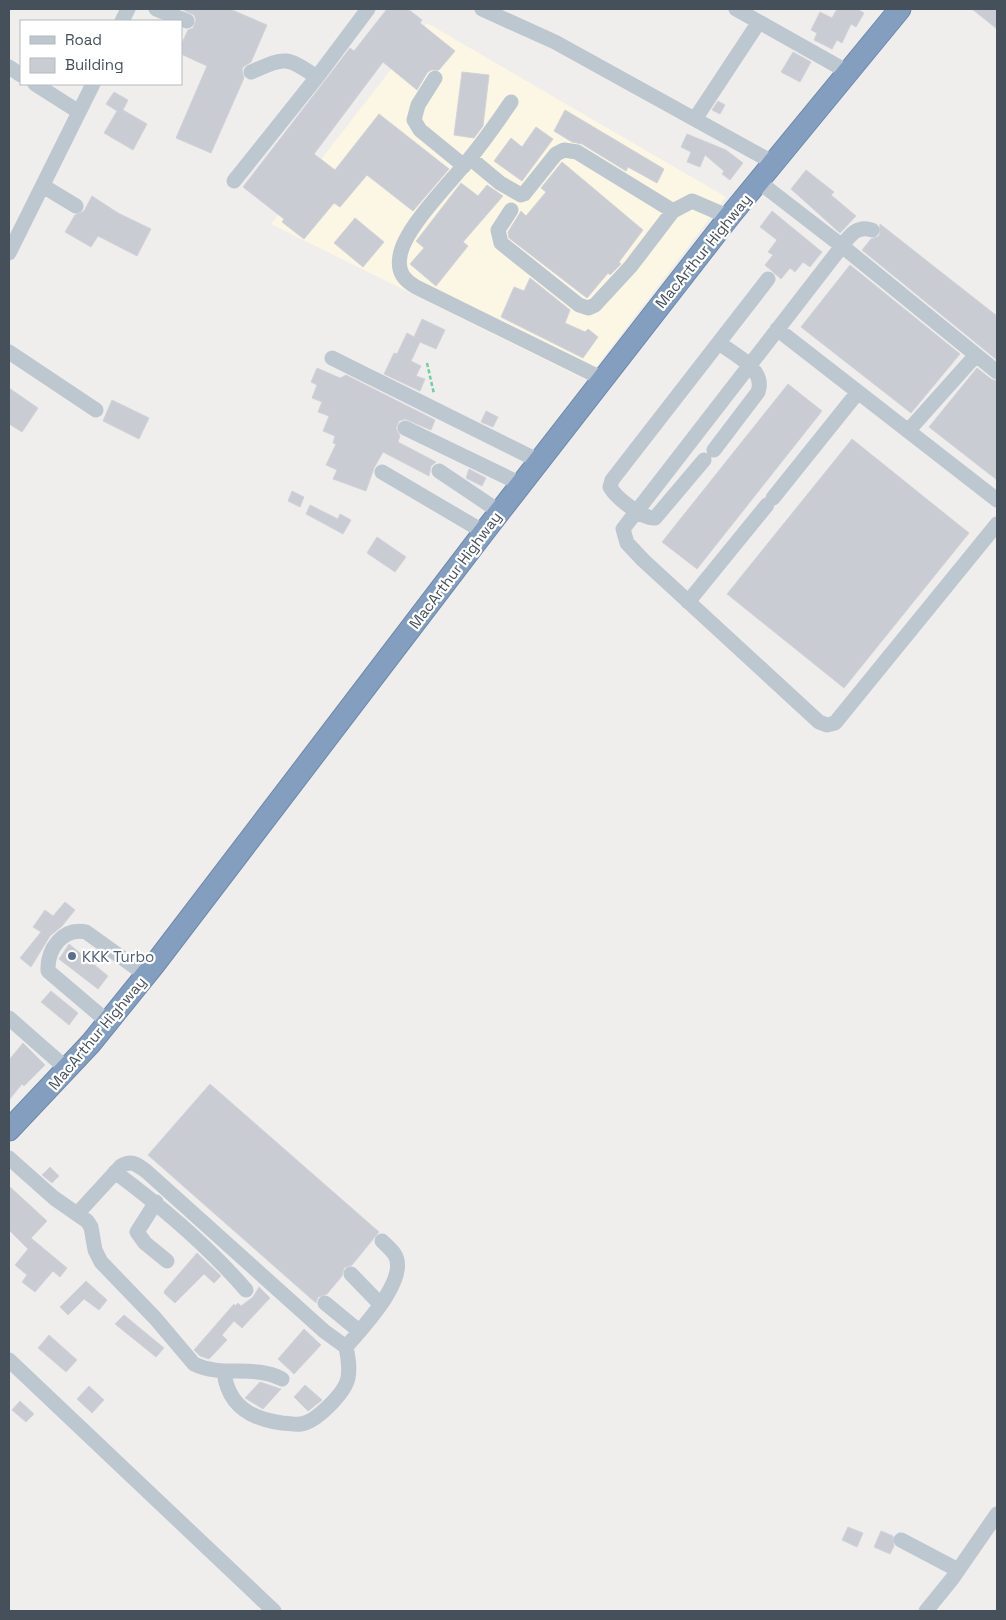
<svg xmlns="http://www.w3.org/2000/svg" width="1006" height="1620" viewBox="0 0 1006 1620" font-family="'Space Grotesk',sans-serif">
	<rect width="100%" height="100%" fill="#f0eded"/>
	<path fill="#fcf6e4" d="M 427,23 L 726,197 L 586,380 L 271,224 Z"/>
	<path fill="#c9ccd2" stroke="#d1d3d9" d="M 181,9 L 230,9 L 267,25 L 251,62 L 243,67 L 242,71 L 244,78 L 211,153 L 176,138 L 207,66 L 181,54 L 181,45 L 188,30 L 193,28 L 196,20 L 194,15 Z
		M 387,9 L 408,9 L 422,20 L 420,23 L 455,51 L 439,70 L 431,70 L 427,73 L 417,90 L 383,62 L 314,154 L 335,170 L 379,114 L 449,169 L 413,211 L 367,175 L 340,207 L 334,203 L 304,239 L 282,222 L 284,219 L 243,187 L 350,48 L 354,51 Z
		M 837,9 L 857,9 L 864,13 L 856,27 L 851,24 L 842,43 L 837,40 L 832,49 L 814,40 L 817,33 L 811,30 L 820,12 L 832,18 Z
		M 972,9 L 997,9 L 997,29 Z
		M 793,52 L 811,62 L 800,82 L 781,72 Z
		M 462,72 L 489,75 L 483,126 L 474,138 L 454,135 Z
		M 114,92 L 128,100 L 123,110 L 147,124 L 133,150 L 104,133 L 117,111 L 106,104 Z
		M 718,101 L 725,105 L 720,114 L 712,110 Z
		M 565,110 L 664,169 L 657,183 L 628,167 L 626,171 L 582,144 L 572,142 L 554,131 Z
		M 536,127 L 553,139 L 522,181 L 494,161 L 511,138 L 522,147 Z
		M 687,134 L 726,150 L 743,163 L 730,180 L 722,174 L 724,171 L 705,155 L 700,167 L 687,162 L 691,152 L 681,147 Z
		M 562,162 L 643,230 L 619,262 L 621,264 L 610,275 L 608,273 L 587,298 L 509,238 L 508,232 L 521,211 L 526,216 L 546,192 L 541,188 Z
		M 806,170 L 834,192 L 831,195 L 856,216 L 840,233 L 791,189 Z
		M 461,183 L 478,196 L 487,185 L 503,196 L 463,242 L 468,246 L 436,286 L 410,264 L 424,248 L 416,241 L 417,240 Z
		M 92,196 L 118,213 L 151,229 L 137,256 L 98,236 L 91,247 L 65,232 L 75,215 L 84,211 Z
		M 772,211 L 822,252 L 810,267 L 803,262 L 795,272 L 790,268 L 781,279 L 765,265 L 773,255 L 768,252 L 777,240 L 760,227 Z
		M 355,218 L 384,242 L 363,267 L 334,243 Z
		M 880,224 L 997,316 L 997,360 L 862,250 L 871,239 L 879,236 Z
		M 850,265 L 960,354 L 911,413 L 801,327 Z
		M 530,278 L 570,310 L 565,323 L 585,332 L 588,329 L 598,337 L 583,358 L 501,317 L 514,287 L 524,291 Z
		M 422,319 L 445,330 L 436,349 L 420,342 L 411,361 L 421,366 L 416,376 L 425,379 L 420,391 L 384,374 L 394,353 L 397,354 L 407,333 L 414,337 Z
		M 317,368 L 340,378 L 346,375 L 435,420 L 431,430 L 405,419 L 399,421 L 396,428 L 400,436 L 398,442 L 436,462 L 431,466 L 429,476 L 383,452 L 374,468 L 366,491 L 333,479 L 337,470 L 326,465 L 336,444 L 333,443 L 335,436 L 323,431 L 329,416 L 318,412 L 322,402 L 312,398 L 317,385 L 311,382 Z
		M 977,368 L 991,379 L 997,381 L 997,480 L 929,427 Z
		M 788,384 L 822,411 L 697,569 L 662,542 Z
		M 9,388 L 38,408 L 22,432 L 9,424 Z
		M 112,400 L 149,418 L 139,439 L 103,421 Z
		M 486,411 L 498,417 L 493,427 L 481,422 Z
		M 852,439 L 969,533 L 844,688 L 727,594 Z
		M 469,469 L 486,478 L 482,486 L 466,478 Z
		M 292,491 L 304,497 L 300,507 L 288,501 Z
		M 310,505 L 338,519 L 340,514 L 351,520 L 343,534 L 306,514 Z
		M 377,537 L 406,557 L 395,572 L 367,553 Z
		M 65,902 L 75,910 L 62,926 L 50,936 L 31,967 L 20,958 L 41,932 L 33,927 L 45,910 L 53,916 Z
		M 69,944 L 108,976 L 98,989 L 59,959 Z
		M 51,991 L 78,1013 L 69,1025 L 41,1002 Z
		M 23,1043 L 45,1065 L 24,1086 L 22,1084 L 9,1100 L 9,1060 Z
		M 210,1084 L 379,1232 L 352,1265 L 344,1268 L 342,1276 L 327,1294 L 318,1297 L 316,1303 L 148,1155 Z
		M 50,1167 L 59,1176 L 52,1183 L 42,1175 Z
		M 9,1186 L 47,1221 L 31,1238 L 67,1268 L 60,1277 L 53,1271 L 35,1292 L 22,1282 L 27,1275 L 15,1265 L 28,1249 L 9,1230 Z
		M 197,1253 L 221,1276 L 214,1283 L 204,1274 L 175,1303 L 164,1293 L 165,1290 Z
		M 86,1281 L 107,1300 L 99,1310 L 84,1299 L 68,1315 L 60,1307 Z
		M 259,1287 L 270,1298 L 242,1328 L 234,1321 L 222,1335 L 227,1340 L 209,1359 L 200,1356 L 194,1350 L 234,1304 L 235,1306 L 238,1303 L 241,1306 L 253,1297 Z
		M 124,1315 L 164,1348 L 156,1357 L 115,1324 Z
		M 304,1329 L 321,1345 L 294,1374 L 278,1359 Z
		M 49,1335 L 77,1360 L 66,1372 L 38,1348 Z
		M 260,1382 L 281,1389 L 263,1409 L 245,1398 Z
		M 305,1385 L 322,1400 L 308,1411 L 294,1397 Z
		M 89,1386 L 104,1400 L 92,1413 L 77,1399 Z
		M 20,1401 L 34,1414 L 26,1422 L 12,1410 Z
		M 848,1527 L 863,1533 L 857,1547 L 842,1540 Z
		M 881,1531 L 893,1536 L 894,1546 L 890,1554 L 874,1547 Z"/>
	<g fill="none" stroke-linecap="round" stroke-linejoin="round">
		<defs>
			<path id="highway" d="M 9,1130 L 91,1043 L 154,965 L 484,532 L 729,217 L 900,9"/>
		</defs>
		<use href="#highway" stroke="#6e89aa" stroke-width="23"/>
		<path stroke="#70cfa2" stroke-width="2.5" stroke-dasharray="4 2.5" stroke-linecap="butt" d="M 427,363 L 434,394"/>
		<path stroke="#bdc7d0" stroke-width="15" d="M 156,9 L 187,21
			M 482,9 L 555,42 L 774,163
			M 736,9 L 848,72
			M 122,21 L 128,9
			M 9,67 L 21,75
			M 251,72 C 286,57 285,56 317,77
			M 435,78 L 418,105 L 414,120 L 420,130 L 464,166
			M 35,84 L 79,112
			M 511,102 C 498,121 485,140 470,158 C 452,181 404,228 400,256 C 397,272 404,280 416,287 L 603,379
			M 695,119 L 759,22
			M 470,158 L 500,183 L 521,195 L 524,194 L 556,154 L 564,150 L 577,152 L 673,211
			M 234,181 L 317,77 L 368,9
			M 759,182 L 842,246 C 850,235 857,225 872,230
			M 43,186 L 76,206
			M 511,210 L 498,230 L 501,243 L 579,305 L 588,308 L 595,305 L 631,266 L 673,211 L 692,201 L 729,217
			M 9,253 L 93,84
			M 777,329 L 997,500
			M 9,352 L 96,410
			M 332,358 L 539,461
			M 997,372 L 842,246 L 623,529 L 627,543 L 643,560 L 819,722 L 827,725 L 835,723 L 997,524
			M 405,428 L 521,484
			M 908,431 L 976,355
			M 714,450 L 758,392 C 766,369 735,355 719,343
			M 704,460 L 655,518 C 644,520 615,497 610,487 L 612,480 L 768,279
			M 439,471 L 500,512
			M 382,472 L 484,532
			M 773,498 L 858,392
			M 688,602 L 767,505
			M 9,1018 L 67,1069
			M 108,1022 L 48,971 C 47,949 63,927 86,932 L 146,975
			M 9,1158 L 54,1198 L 87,1221 L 91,1227 L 95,1250 L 101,1262 L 155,1318 L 194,1364 C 223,1378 254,1364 282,1379
			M 115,1172 C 162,1207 208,1246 246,1290
			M 156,1202 L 137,1232 L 145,1243 L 167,1261
			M 77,1214 L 121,1166 C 132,1160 136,1164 146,1171 L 324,1331 L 346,1347 C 348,1357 350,1367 348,1378 C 345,1393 316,1422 301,1424 C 295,1425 288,1423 282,1423 C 251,1419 228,1406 224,1372
			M 351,1274 L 380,1304
			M 325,1303 L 359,1331
			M 346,1347 C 361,1329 409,1280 395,1255 C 392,1250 386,1245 382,1241
			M 9,1360 L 274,1611
			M 901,1540 L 958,1570
			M 926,1611 L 952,1579 L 997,1514"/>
		<use href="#highway" stroke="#839ebe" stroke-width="21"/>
	</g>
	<circle fill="#5c6f8a" stroke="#fff" stroke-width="2" cx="72" cy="956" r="5"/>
	<g text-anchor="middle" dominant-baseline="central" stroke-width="4.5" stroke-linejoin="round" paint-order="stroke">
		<g font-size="15" fill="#45505b" stroke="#fff">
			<text transform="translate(703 251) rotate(-51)">MacArthur Highway</text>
			<text transform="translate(455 570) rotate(-53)">MacArthur Highway</text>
			<text transform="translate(97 1033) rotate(-50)">MacArthur Highway</text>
		</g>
		<g font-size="15" fill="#4e5e75" stroke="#fff" text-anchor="start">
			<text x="82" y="956">KKK Turbo</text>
		</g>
	</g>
	<rect width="1006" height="1620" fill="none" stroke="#45505b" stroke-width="20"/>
	<rect x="20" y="20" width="162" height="65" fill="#ffffff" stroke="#b5b9bd"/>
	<rect x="30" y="36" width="25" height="8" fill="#bdc7d0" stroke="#b5b9bd"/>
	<text x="65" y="45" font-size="15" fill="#45505b">Road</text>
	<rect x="30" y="58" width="25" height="15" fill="#c9ccd2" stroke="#b5b9bd"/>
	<text x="65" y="70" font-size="15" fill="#45505b">Building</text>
</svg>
